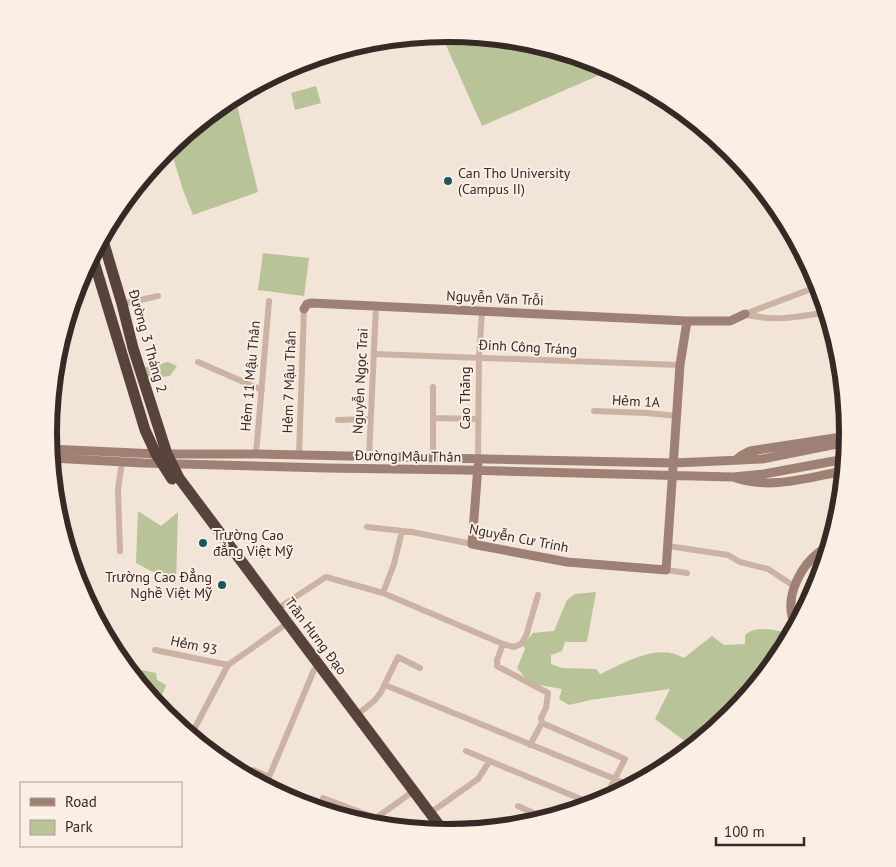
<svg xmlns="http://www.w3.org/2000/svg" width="896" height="867" viewBox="0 0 896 867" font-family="'PT Sans',sans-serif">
	<rect width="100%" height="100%" fill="#f3e4d8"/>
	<path fill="#b8c397" d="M 441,34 L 448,34 L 526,41 L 601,64 L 611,70 L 482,126 Z
		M 316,86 L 321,103 L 295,110 L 291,93 Z
		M 225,102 L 237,105 L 258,192 L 193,215 L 183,190 L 170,147 Z
		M 263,253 L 309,258 L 304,296 L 258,290 Z
		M 168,362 L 177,366 L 170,376 L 146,379 L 143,368 Z
		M 138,511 L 161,526 L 178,512 L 176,584 L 136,563 Z
		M 596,592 L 587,642 L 565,642 L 562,651 L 551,655 L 551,664 L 562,668 L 596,669 L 600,674 C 625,663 657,642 684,658 L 712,636 L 724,645 L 745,644 L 745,635 C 754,626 772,629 784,632 L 787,643 L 780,656 L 730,716 L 693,747 L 655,719 L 670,689 L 590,700 L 569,705 L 559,699 L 562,689 L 529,683 L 517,668 L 525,649 L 523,645 L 533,633 L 554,631 L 567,600 L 575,594 Z
		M 141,670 L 156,673 L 157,680 L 166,685 L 159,703 L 178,711 L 172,722 L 165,716 L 135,680 Z"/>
	<path fill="#75b2af" d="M 826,559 L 817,587 L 800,618 C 799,597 806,570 826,559 Z"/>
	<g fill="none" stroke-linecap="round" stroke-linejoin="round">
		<path stroke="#ccb2a3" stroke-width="6" d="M 122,304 L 158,296
			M 745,314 C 772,322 799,317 827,312
			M 745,314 L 819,286
			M 374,354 L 680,365
			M 198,362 L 262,390
			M 433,387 L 433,458
			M 594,411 L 647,413 L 677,416
			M 434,418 L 478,419
			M 338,420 L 371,419
			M 256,454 L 269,301
			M 299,455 L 304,309
			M 369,456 L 376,307
			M 478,459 L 479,357 L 482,312
			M 367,527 L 412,532 L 472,544
			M 668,546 L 728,555 L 740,562 L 768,569 L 794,586
			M 120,551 L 118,489 L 122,462
			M 666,570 L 687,573
			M 78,584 L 85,592 L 94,616
			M 383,593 L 394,564 L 402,531
			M 277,609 L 326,577 L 383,593 L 503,644 L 497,660 L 497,666 L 548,693 L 546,708 L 541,718 L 542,723 L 530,745
			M 503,644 L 514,647 L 521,644 L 526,636 L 538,595
			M 155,650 L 228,665
			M 385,685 L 615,779 L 631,787
			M 357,715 L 375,700 L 381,692 L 398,657 L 420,668
			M 542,723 L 625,759 L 603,802
			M 190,737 L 228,665 L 282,627
			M 466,751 L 595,805
			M 247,777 L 250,771 L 253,770 L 269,777 L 314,670
			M 323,798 L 376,818 L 408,795
			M 518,806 L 547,819
			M 430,813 L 478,779 L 489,762
			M 522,826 L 537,816"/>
		<path stroke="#9f8075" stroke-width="9" d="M 304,309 L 307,304 L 311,303 L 687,321 L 730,321 L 745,314
			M 50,449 L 156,454 L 256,454 L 674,463 L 762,459 L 847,442
			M 51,458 L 143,463 L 326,468 L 464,470 L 733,477 L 764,474 L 845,459
			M 736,460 L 742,455 L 750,451 L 848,436
			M 478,466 L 472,544 L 567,562 L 666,570 L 680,365 L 687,321
			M 736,478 C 771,490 809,477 844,471
			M 796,627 C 781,598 802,560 829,546"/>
		<path stroke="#58423c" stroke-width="11" d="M 102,237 L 122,304 L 133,348 L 167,454 L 179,478 L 445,833
			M 92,255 L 145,430 L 156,454 L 172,479"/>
	</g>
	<g fill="#195a58" stroke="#faeee5" stroke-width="2">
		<circle cx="448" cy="181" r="5"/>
		<circle cx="203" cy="543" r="5"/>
		<circle cx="222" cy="585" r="5"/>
	</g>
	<g text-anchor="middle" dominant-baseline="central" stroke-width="4" stroke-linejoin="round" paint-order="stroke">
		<g font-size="14" fill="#362926" stroke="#faeee5" text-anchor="start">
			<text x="458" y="173">Can Tho University<tspan x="458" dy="16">(Campus II)</tspan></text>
			<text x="213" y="535">Trường Cao<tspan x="213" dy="16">đẳng Việt Mỹ</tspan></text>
			<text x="212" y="577" text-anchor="end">Trường Cao Đẳng<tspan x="212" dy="16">Nghề Việt Mỹ</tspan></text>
		</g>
		<g font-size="14" fill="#362926" stroke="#faeee5">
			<text transform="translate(495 298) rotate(3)">Nguyễn Văn Trỗi</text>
			<text transform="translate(148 341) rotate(74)">Đường 3 Tháng 2</text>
			<text transform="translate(528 347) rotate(3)">Đinh Công Tráng</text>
			<text transform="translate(250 376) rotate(-85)">Hẻm 11 Mậu Thân</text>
			<text transform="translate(360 381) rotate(-87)">Nguyễn Ngọc Trai</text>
			<text transform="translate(289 382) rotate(-88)">Hẻm 7 Mậu Thân</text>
			<text transform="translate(465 398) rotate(-90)">Cao Thắng</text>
			<text transform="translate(636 401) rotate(3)">Hẻm 1A</text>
			<text transform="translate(408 456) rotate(1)">Đường Mậu Thân</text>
			<text transform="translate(519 538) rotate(11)">Nguyễn Cư Trinh</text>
			<text transform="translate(316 636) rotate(53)">Trần Hưng Đạo</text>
			<text transform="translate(194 645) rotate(12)">Hẻm 93</text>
		</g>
	</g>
	<path d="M0 0H896V867H0ZM57 433a391 391 0 1 1 782 0a391 391 0 1 1-782 0Z" fill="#faeee5" fill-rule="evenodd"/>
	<path fill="none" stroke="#362926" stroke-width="6" d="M57 433a391 391 0 1 1 782 0a391 391 0 1 1-782 0Z"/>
	<rect x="20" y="782" width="162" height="65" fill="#faeee5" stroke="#ac9f99"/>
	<rect x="30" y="798" width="25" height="8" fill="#9f8075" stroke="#ac9f99"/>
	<text x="65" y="807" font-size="15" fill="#362926">Road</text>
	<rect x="30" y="820" width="25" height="15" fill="#b8c397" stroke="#ac9f99"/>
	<text x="65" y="832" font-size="15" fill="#362926">Park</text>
	<path d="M716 837v8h88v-8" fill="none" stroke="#362926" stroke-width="2.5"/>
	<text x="724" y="837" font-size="15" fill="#362926" stroke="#faeee5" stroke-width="4" paint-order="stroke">100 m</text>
</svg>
